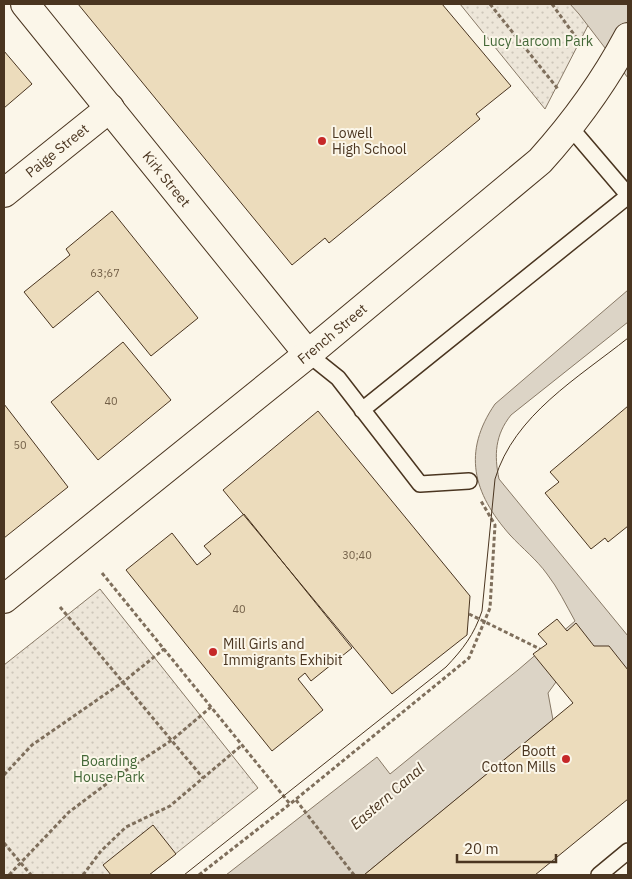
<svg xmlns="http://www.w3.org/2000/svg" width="632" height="879" viewBox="0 0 632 879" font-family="'IBM Plex Sans',sans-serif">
	<defs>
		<pattern id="park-dots" width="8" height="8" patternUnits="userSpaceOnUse" patternTransform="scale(1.25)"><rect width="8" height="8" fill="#ede6d9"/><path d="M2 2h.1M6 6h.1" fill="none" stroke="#cdc6ba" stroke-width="1.8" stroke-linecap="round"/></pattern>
	</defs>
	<rect width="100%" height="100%" fill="#fbf6e9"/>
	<path fill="url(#park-dots)" stroke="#887966" d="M 460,4 L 599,4 L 545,109 Z
		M 100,589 L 258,788 L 149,875 L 4,875 L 4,665 Z"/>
	<path fill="#dcd4c6" stroke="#887966" d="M 570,4 L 628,4 L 628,78 L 579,14 Z
		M 628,290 L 628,322 L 511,415 C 495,435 494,455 499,479 L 628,636 L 628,685 L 599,649 L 580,649 L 548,693 L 553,720 L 364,875 L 226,875 L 377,757 L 390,774 L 518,670 L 575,621 C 566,605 558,588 547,574 C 537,560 522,548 510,535 C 473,493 462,452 495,404 Z"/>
	<path fill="#ecdcbc" stroke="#4a3520" d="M 78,4 L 442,4 L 511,86 L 476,114 L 480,119 L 329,243 L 325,238 L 292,265 Z
		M 4,51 L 32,84 L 4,108 Z
		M 112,211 L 198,318 L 151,356 L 98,291 L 53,328 L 24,292 L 70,255 L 66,249 Z
		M 123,342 L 171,400 L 98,460 L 51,402 Z
		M 4,404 L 68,487 L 4,538 Z
		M 628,406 L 628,526 L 608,542 L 605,538 L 591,549 L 545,493 L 559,482 L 550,472 Z
		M 318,411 L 470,596 L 467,635 L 392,694 L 223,490 Z
		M 244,514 L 352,648 L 311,681 L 305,673 L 298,679 L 323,710 L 272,751 L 126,570 L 172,533 L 197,565 L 211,554 L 204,546 Z
		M 557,619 L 567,631 L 576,623 L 594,646 L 609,646 L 628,670 L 628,799 L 535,875 L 364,875 L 573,703 L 533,654 L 547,644 L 538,634 Z
		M 153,825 L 176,854 L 149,875 L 111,875 L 103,865 Z"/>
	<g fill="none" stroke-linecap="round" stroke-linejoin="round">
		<defs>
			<path id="service" d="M 570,127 L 628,195
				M 308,354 L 338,378 L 420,484 L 469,481
				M 362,410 L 628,196
				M 599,875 L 628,851"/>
			<g id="tertiary">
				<path id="s1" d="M 25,4 L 308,354"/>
				<path id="s2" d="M 4,193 L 110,108"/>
			</g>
			<g id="primary">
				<path id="s3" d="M 4,599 L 308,354 L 540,161 C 576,121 603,84 628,37"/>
			</g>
		</defs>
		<use href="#service" stroke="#4a3520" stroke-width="18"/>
		<use href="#tertiary" stroke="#4a3520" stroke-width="30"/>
		<use href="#primary" stroke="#4a3520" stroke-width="30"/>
		<path stroke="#7f6f5c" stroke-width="3" stroke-dasharray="4 2.5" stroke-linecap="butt" d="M 490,4 L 558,89
			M 552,4 L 583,47
			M 102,573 L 290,804
			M 60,607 L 203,778
			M 4,775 L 32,745 L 123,682 L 164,649
			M 296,800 L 354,875
			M 4,843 L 31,875
			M 9,875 L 69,812 L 113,779 L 172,740 L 211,707
			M 83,875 L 101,851 L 126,827 L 170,806 L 242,745
			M 199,875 L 290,804 L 469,658 L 490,608 L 495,525 L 481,501"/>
		<use href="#service" stroke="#fbf6e9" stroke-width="15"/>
		<use href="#tertiary" stroke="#fbf6e9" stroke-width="28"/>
		<use href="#primary" stroke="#fbf6e9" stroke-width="28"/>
		<path stroke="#4a3520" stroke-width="1" d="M 184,875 L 446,667 C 463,649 474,635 482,611 L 495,479 C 514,415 578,378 628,338"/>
		<path stroke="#7f6f5c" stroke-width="3" stroke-dasharray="4 2.5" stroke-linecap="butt" d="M 469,614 L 540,649"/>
	</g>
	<g fill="#c62828" stroke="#fbf6e9" stroke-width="2">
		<circle cx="322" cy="141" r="5"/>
		<circle cx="213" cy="652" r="5"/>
		<circle cx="566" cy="759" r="5"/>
	</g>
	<g text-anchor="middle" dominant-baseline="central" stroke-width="4" stroke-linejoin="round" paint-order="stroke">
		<g font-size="11" fill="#725f47">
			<text x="105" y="273">63;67</text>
			<text x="111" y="401">40</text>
			<text x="20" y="445">50</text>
			<text x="357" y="555">30;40</text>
			<text x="239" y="609">40</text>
		</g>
		<g font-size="14" fill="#436837" stroke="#fbf6e9">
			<text x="538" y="41">Lucy Larcom Park</text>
			<text x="109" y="761">Boarding<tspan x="109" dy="16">House Park</tspan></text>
		</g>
		<g font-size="14" fill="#4a3520" stroke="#fbf6e9" text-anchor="start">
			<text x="332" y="133">Lowell<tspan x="332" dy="16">High School</tspan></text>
			<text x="223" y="644">Mill Girls and<tspan x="223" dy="16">Immigrants Exhibit</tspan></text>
			<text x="556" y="751" text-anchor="end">Boott<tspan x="556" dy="16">Cotton Mills</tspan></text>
		</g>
		<g font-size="14" fill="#4a3520" stroke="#fbf6e9">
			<text stroke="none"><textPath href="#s2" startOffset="68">Paige Street</textPath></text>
			<text stroke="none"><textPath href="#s1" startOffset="225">Kirk Street</textPath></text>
			<text stroke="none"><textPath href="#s3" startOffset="422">French Street</textPath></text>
		</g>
		<g font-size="15" font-style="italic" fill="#4a3520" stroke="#fbf6e9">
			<text transform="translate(387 796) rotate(-41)">Eastern Canal</text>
		</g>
	</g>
	<rect width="632" height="879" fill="none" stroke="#4a3520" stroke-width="10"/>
	<path d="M457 854v8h99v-8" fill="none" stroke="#4a3520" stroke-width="2.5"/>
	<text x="464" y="854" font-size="15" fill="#4a3520" stroke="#fbf6e9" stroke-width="4" paint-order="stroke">20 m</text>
</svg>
